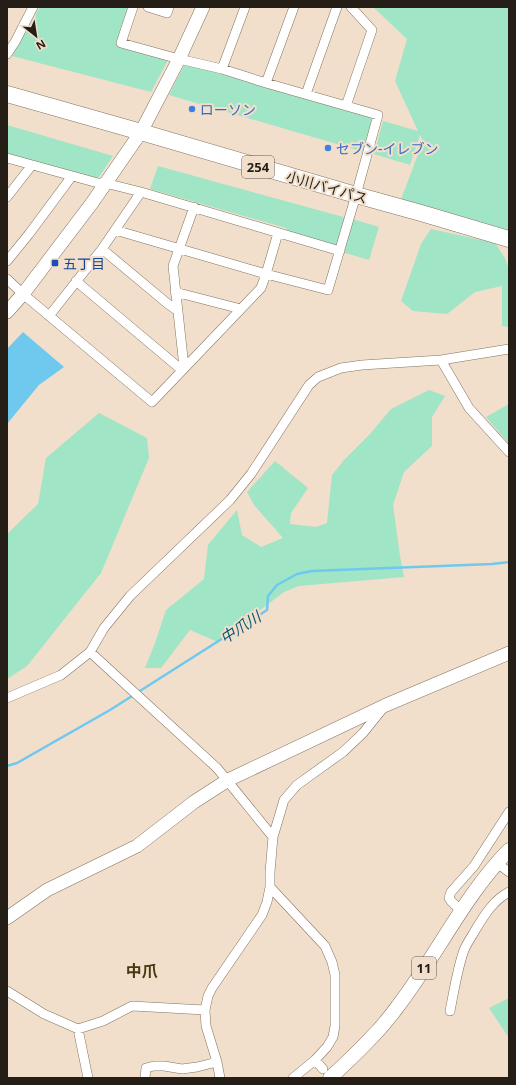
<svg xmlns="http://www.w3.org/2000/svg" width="516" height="1085" viewBox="0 0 516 1085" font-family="'Noto Sans','Noto Sans JP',sans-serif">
	<rect width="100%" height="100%" fill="#f1dfcb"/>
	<path fill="#9fe5c6" d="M 40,7 L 130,7 L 117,45 L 168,60 L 151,92 L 12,56 Z
		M 373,7 L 509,7 L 509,233 L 400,202 L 423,141 L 420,135 L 410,165 L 374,154 L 383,121 L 418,131 L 395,81 L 407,39 Z
		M 185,64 L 370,116 L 372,119 L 364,152 L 169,95 Z
		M 7,125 L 113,156 L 99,177 L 96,179 L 7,154 Z
		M 158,166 L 347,218 L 340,243 L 335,246 L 289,233 L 286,228 L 150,189 Z
		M 352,219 L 379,227 L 369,260 L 342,252 Z
		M 431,229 L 495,243 L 505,258 L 509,270 L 509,327 L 502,326 L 502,286 L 475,292 L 447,314 L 413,311 L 401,301 L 421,244 Z
		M 429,390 L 445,396 L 432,417 L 432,446 L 404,472 L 393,505 L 400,556 L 404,577 L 299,586 L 284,592 L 218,642 L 190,630 L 161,668 L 145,668 L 155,643 L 166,610 L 204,579 L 208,545 L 237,510 L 242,535 L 261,547 L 283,538 L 254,505 L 247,492 L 275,461 L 308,488 L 291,513 L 290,524 L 316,527 L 327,523 L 332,475 L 344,460 L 370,434 L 391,409 Z
		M 509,404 L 509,444 L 486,417 Z
		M 99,413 L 147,438 L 149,458 L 101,573 L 27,666 L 7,679 L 7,534 L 38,504 L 46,458 Z
		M 509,998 L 509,1038 L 489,1008 Z"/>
	<path fill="#6fc9ef" d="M 23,332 L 64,367 L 39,385 L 7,424 L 7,349 Z"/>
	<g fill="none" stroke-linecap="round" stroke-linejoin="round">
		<path stroke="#6fc9ef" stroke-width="2.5" d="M 7,766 L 17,763 L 110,710 L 250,621 L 267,610 L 268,596 L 277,585 L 297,574 L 312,571 L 492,564 L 509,562"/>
		<defs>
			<path id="street" d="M 148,7 L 167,13 L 169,7
				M 7,54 L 15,42 L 33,7
				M 222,69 L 245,7
				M 266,83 L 294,7
				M 306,94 L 337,7
				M 346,106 L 372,30 L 351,7
				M 7,158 L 98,183 L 105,183 L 141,192 L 340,251
				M 7,197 L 32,165
				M 115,230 L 266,274 L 328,290 L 356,195 L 378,115 L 266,83 L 222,69 L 179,59 L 121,43 L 133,7
				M 102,249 L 168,304 L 178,311
				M 7,261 L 29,234 L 72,176
				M 7,279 L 23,294 L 152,402 L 261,288 L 266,274 L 278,233
				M 76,281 L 177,366 L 184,367
				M 175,292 L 241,309
				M 49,316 L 102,249 L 141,192
				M 441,360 L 469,408 L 509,452
				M 184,367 L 173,266 L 194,207
				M 90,652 L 217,768 L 273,837
				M 7,698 L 61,675 L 90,652 L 104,628 L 130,596 L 230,500 L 251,474 L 309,385 L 318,377 L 341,368 L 362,365 L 441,360 L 509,349
				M 497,863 L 509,872
				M 270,887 L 325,946 L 332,962 L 335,975 L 335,1026 L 333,1037 L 327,1047 L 315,1060 L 293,1078
				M 461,911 L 451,901 L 449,898 L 451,892 L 474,866 L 509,812
				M 7,991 L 44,1014 L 78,1029 L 103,1021 L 132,1006 L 205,1010
				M 450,1011 C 454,991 457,970 464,950 C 467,943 472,936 476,929 C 485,914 494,900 509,892
				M 78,1029 L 88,1078
				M 315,1060 L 323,1069
				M 145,1078 L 146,1068 L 154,1066 L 164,1066 L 182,1069 L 197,1067 L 217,1062
				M 220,1078 L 217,1062 L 206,1026 L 205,1010 L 208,996 L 212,988 L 262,915 L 267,902 L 270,887 L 270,872 L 273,837 L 284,800 L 297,785 L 343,752 L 363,733 L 384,707"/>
			<path id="secondary" d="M 7,312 L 23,294 L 92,203 L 141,132 L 179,59 L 203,7
				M 7,918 L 47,890 L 137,846 L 194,802 L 228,780 L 386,705 L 509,653"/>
			<path id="primary" d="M 330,1078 C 344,1065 358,1052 371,1038 C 381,1028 390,1017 398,1006 C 437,955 464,896 509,850"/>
			<path id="highway" d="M 7,94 L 141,132 L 356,195 L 421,213 L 509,239"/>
		</defs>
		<use href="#street" stroke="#837361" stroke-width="10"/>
		<use href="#secondary" stroke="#837361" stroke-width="14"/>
		<use href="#primary" stroke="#837361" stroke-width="15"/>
		<use href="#highway" stroke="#837361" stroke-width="17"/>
		<use href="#street" stroke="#fff" stroke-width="9"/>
		<use href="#secondary" stroke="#fff" stroke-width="13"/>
		<use href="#primary" stroke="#fff" stroke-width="14"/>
		<use href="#highway" stroke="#fff" stroke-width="16"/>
	</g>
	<g fill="#3f7fe0" stroke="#f1dfcb" stroke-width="1.5">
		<circle cx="192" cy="109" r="4"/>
		<circle cx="328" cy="148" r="4"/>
	</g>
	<rect fill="#1a4fb4" stroke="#f1dfcb" stroke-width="1.5" x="51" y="259" width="8" height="8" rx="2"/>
	<g text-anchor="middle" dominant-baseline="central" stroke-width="4" stroke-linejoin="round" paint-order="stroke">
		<g fill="#f1dfcb" stroke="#62584d" stroke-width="1">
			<rect x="242" y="156" width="32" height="22" rx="3"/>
			<rect x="412" y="957" width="24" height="22" rx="3"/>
		</g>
		<g font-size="13" font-weight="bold" fill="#251e17">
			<text x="258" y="167">254</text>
			<text x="424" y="968">11</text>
		</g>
		<g font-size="14" fill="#366cbe" stroke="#f1dfcb" text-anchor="start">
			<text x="200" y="109">ローソン</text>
			<text x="336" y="148">セブン-イレブン</text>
		</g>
		<g font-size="14" fill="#251e17" stroke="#f1dfcb">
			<text transform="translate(327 187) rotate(16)">小川バイパス</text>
		</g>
		<g font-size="14" fill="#164399" stroke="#f1dfcb" text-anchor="start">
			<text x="63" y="263">五丁目</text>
		</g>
		<g font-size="15" font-style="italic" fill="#05546d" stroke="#f1dfcb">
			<text transform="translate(240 627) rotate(-33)">中爪川</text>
		</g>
		<g font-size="16" font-weight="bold" fill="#4b3611" stroke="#f1dfcb">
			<text x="142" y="971">中爪</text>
		</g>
	</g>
	<rect width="516" height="1085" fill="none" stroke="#251e17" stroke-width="16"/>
	<g transform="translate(36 36) rotate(150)" stroke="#f1dfcb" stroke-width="3" paint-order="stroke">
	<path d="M0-3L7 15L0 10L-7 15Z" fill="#251e17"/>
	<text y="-6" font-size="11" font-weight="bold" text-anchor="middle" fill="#251e17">N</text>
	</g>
</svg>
